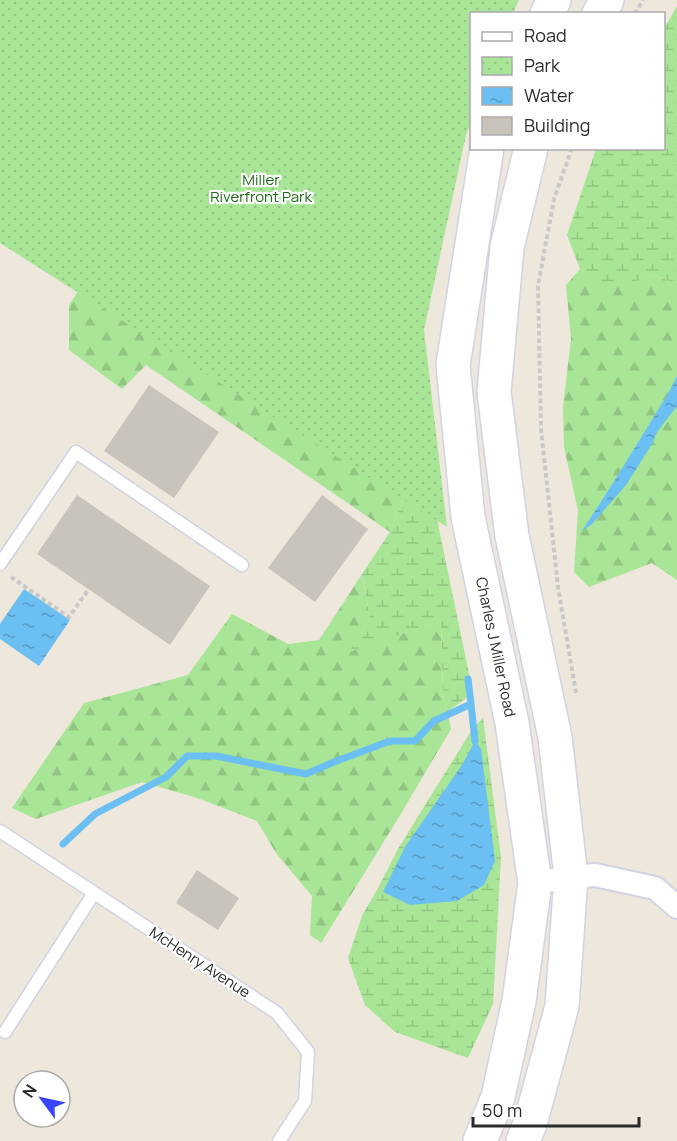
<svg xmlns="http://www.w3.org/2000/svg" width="677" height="1141" viewBox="0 0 677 1141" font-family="Manrope,sans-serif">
	<defs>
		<pattern id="forest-firs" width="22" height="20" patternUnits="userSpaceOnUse" patternTransform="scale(1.5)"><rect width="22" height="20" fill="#a8e596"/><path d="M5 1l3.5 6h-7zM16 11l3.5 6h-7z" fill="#91c581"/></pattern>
		<pattern id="wetland-marsh" width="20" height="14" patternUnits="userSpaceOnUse" patternTransform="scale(1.5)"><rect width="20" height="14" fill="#a8e596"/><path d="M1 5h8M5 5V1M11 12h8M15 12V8" fill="none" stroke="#91c581"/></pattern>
		<pattern id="park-dots" width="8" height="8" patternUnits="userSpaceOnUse" patternTransform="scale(1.5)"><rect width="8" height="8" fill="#a8e596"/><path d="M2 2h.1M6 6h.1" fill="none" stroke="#91c581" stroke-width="1.8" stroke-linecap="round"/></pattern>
		<pattern id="water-ripples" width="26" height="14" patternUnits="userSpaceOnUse" patternTransform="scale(1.5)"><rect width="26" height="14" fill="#6bbff2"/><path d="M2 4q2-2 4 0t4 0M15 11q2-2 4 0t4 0" fill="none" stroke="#589bc4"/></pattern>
	</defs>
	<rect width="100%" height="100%" fill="#ede7dc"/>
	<path fill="url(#forest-firs)" d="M 472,14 L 412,70 L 413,479 L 390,532 L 146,365 L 122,389 L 69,350 L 69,305 L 149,187 Z
		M 580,269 L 604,289 L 652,275 L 677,283 L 677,580 L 652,563 L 589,587 L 574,572 L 578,511 L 564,447 L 563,407 L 571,339 L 566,285 Z
		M 362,574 L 370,618 L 350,651 L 441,621 L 443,694 L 451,729 L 396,822 L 321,943 L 310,935 L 312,896 L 276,853 L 257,821 L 197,798 L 142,782 L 36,819 L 12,808 L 84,703 L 188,675 L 232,614 L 288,644 L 319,640 Z"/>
	<path fill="url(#wetland-marsh)" d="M 677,6 L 677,283 L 652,275 L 604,290 L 580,269 L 567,235 L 596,149 L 664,148 L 664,29 Z
		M 427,471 L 473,693 L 447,712 L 443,694 L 441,621 L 349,652 L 370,618 L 362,574 L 390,532 L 413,479 Z
		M 483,718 L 501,857 L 493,1004 L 468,1058 L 395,1032 L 365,1005 L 348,958 L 362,916 L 378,888 L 399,847 L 473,728 Z"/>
	<path fill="url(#park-dots)" d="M 0,0 L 519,0 L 513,13 L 472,14 L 471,122 L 466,135 L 424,330 L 447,527 L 0,243 Z"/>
	<path fill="url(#water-ripples)" d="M 677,376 L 677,406 L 657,432 L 652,444 L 626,485 L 592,524 L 582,531 L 613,483 L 669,392 Z
		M 24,589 L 70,620 L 39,666 L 0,639 L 0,624 Z
		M 475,741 L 481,749 L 495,861 L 484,885 L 457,901 L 410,905 L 383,892 L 405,847 L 462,765 Z"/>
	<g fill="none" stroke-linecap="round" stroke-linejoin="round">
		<path stroke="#6bbff2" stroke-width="7" d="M 471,704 L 475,741
			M 63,844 L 95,814 L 166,777 L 187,756 L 216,756 L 306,774 L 334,762 L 390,741 L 415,741 L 434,721 L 471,704 L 468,679"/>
	</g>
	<path fill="#c8c4bb" d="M 149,385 L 219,432 L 174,498 L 104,451 Z
		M 77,495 L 210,586 L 170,645 L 37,554 Z
		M 322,495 L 368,529 L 315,602 L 268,568 Z
		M 197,870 L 239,898 L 218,930 L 176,903 Z"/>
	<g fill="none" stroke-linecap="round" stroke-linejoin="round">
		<defs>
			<path id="lane" d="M 0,564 L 76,452 L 242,565
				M 0,831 L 277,1013 L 308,1052 L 305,1101 L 279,1141
				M 5,1032 L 94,893"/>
			<path id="street" d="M 535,883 L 571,877 L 595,875 L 655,888 L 677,907"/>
			<path id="secondary" d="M 547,14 L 554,0
				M 599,14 L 607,0
				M 480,1141 L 498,1097 L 519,1001 L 535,883 L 512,723 L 468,517 L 453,365 L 487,148
				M 523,1141 L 530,1124 L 562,1006 L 571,877 L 555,737 L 512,536 L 494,392 L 507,247 L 531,148"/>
		</defs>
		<use href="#lane" stroke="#d1d2e3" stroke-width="15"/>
		<use href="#street" stroke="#d1d2e3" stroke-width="26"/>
		<use href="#secondary" stroke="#d1d2e3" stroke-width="36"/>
		<path stroke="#c8c8c8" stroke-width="4" stroke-dasharray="4.5 3" stroke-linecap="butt" d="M 635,14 L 643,0
			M 572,148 L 554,199 L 538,286 L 541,429 L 558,587 L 576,693
			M 11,577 L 69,617 L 89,589"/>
		<use href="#lane" stroke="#fff" stroke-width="12"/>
		<use href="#street" stroke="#fff" stroke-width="22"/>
		<use href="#secondary" stroke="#fff" stroke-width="33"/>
	</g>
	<g text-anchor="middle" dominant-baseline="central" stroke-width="4.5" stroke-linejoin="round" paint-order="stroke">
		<g font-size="15" fill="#1f6a18" stroke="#fff">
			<text x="261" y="179">Miller<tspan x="261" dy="17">Riverfront Park</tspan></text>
		</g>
		<g font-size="15" fill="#2a2a2a" stroke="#fff">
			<text transform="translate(496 647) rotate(78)">Charles J Miller Road</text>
			<text transform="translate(200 962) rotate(33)">McHenry Avenue</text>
		</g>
	</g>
	<rect x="470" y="12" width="195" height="138" fill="#ffffff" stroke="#aaaaaa" stroke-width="1.5"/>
	<rect x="482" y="32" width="30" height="9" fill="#ffffff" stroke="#aaaaaa" stroke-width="1.5"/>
	<text x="524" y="42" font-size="18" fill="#2a2a2a">Road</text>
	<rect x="482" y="57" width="30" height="18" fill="url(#park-dots)" stroke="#aaaaaa" stroke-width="1.5"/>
	<text x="524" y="72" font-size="18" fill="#2a2a2a">Park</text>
	<rect x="482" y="87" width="30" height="18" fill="url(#water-ripples)" stroke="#aaaaaa" stroke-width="1.5"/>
	<text x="524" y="102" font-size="18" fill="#2a2a2a">Water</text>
	<rect x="482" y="117" width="30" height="18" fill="#c8c4bb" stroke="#aaaaaa" stroke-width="1.5"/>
	<text x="524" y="132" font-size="18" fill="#2a2a2a">Building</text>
	<g transform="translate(42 1099) rotate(303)"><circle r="28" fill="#ffffff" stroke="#aaaaaa" stroke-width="1.5"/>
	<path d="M0-4.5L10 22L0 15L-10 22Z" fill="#3745ff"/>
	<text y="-9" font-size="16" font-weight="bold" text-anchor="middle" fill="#2a2a2a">N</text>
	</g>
	<path d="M473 1117v9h166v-9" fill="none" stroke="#2a2a2a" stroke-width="3"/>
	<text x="482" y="1117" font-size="18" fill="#2a2a2a" stroke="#ffffff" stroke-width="4.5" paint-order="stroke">50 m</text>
</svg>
